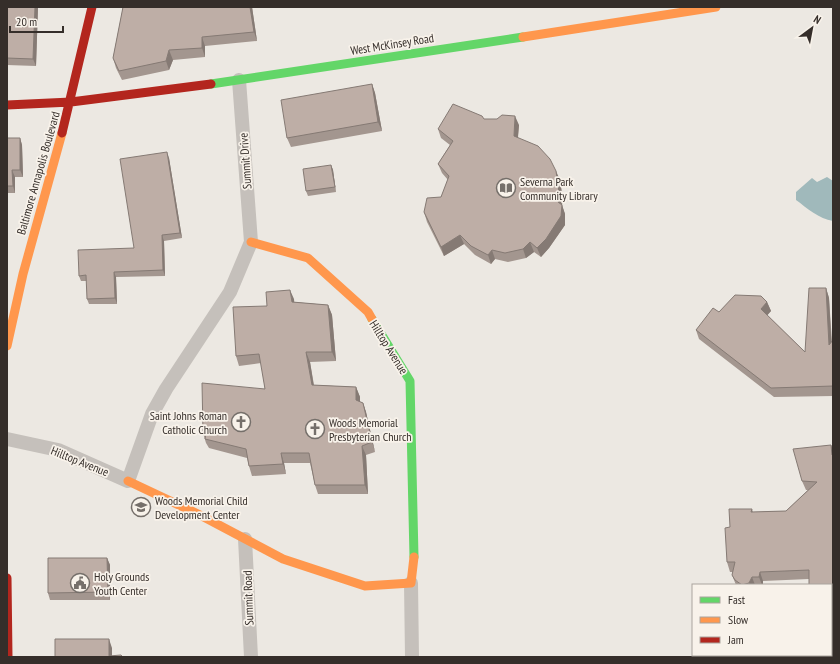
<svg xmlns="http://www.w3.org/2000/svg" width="840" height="664" viewBox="0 0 840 664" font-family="'PT Sans Narrow',sans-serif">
	<rect width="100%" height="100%" fill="#ece8e2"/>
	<path fill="#a0b9bb" d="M 827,177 L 833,181 L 833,221 C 819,219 807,208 796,200 L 796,192 L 812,178 L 817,182 Z"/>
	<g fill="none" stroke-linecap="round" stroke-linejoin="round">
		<path stroke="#c5c0bb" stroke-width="14" d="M 7,439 L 58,450 L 128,481 L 152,414 L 166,389 L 230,292 L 251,242 L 239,80
			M 245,539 L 251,657
			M 411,583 L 412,657"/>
		<path stroke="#63d668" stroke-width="9" d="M 211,84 L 523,37
			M 372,319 L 410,381 L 414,557"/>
		<path stroke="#ff974d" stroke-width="9" d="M 523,37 L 716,7
			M 251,242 L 308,258 L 368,312 L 372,319
			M 7,346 L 23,274 L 62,133
			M 128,481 L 200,515 L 283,559 L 365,586 L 411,583 L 414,557"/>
		<path stroke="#b3261e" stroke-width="9" d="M 7,105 L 71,102 L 211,84
			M 62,133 L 92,7
			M 7,578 L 8,657"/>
	</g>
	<path fill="#a3968f" d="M 7,7 L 38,7 L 36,66 L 7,65 Z
		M 123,7 L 252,7 L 257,41 L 205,46 L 205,57 L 173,60 L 169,70 L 122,80 L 116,68 L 113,58 Z
		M 372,84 L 375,93 L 382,131 L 291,147 L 287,138 Z
		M 484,119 L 519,125 L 518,138 L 560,180 L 563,201 L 562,205 L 565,214 L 565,225 L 549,248 L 541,257 L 534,252 L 526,258 L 508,262 L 495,259 L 491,264 L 475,255 L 464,244 L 444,256 L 427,222 L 424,212 L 441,197 L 448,180 L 442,173 L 438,164 L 450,145 L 441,138 L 438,129 Z
		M 7,138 L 20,138 L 22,145 L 23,177 L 15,177 L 15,193 L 7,193 Z
		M 169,158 L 182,238 L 164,241 L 165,276 L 116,277 L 117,304 L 89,304 L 87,299 L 87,281 L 81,281 L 79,276 L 134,248 Z
		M 331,165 L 333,170 L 336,192 L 308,196 L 306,191 Z
		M 826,288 L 829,298 L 832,342 L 833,341 L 833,396 L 774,397 L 699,339 L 696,330 L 719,312 L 767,302 L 771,311 L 767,315 L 805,352 Z
		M 294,299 L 294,302 L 328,305 L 332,315 L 336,361 L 310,362 L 314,385 L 356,387 L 360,397 L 360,402 L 363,403 L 366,412 L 375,452 L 366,455 L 368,494 L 318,494 L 315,485 L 310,463 L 284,463 L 286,474 L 252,476 L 249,466 L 247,458 L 209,448 L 206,443 L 203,433 L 265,389 L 261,363 L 239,366 L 236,356 L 267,306 Z
		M 831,445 L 833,450 L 833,645 L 831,645 L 831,585 L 809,579 L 763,581 L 763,585 L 736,585 L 732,575 L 733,572 L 730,572 L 727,562 L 730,527 L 752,509 L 753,512 L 786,511 L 808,490 L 806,490 L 802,481 Z
		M 107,558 L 110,565 L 110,600 L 50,600 L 48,593 Z"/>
	<path fill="#857a74" d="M 35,7 L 38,7 L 36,66 L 33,59 Z
		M 250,7 L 252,7 L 257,41 L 254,32 Z
		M 202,37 L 205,46 L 205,57 L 202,48 Z
		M 169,50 L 173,60 L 169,70 L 166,61 Z
		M 372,84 L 375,93 L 382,131 L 378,122 Z
		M 515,116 L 519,125 L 517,145 L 514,136 Z
		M 20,138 L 22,145 L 23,177 L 20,170 Z
		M 167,152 L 169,158 L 182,238 L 180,233 Z
		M 331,165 L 333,170 L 336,192 L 335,187 Z
		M 12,170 L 15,177 L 15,193 L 13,186 Z
		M 556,171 L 560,180 L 563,201 L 562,205 L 565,214 L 565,225 L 549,248 L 541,257 L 537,248 L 558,202 Z
		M 162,235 L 164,241 L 165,276 L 163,270 Z
		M 460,235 L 464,244 L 444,256 L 441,247 Z
		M 530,242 L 534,252 L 526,258 L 523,249 Z
		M 492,250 L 495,259 L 491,264 L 488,255 Z
		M 114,272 L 116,277 L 117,304 L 115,298 Z
		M 826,288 L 829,298 L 832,354 L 829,345 Z
		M 290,290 L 294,299 L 295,311 L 292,302 Z
		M 767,302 L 771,311 L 764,319 L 761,309 Z
		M 328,305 L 332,315 L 336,361 L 332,352 Z
		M 306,352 L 310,362 L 315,394 L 312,385 Z
		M 356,387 L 360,397 L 360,409 L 356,400 Z
		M 363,403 L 366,412 L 375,452 L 372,442 Z
		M 831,445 L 833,450 L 833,459 L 832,455 Z
		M 362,446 L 366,455 L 368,494 L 365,485 Z
		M 281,453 L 284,463 L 286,474 L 283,464 Z
		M 107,558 L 110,565 L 110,600 L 108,592 Z
		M 760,572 L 763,581 L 763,585 L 762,585 L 759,577 Z
		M 752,577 L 755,585 L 750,585 L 749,583 Z
		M 109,639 L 112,648 L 112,657 L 109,656 Z"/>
	<path fill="#beaea6" stroke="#857a74" d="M 7,7 L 35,7 L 33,59 L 7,58 Z
		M 123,7 L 250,7 L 254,32 L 202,37 L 202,48 L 169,50 L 166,61 L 119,71 L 113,58 Z
		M 372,84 L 378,122 L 287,138 L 281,100 Z
		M 453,104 L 482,116 L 484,119 L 497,119 L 502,115 L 515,116 L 514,136 L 538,146 L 550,159 L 556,171 L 559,192 L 558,202 L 562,205 L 561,216 L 546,239 L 537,248 L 530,242 L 523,249 L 505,253 L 492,250 L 488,255 L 471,246 L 460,235 L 441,247 L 424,212 L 427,198 L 441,197 L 449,176 L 438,164 L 453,141 L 438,129 Z
		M 7,138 L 20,138 L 20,170 L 12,170 L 13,186 L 7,186 Z
		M 167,152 L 180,233 L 162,235 L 163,270 L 114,272 L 115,298 L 87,299 L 86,275 L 79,276 L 78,250 L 134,248 L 120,159 Z
		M 331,165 L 335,187 L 306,191 L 303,169 Z
		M 809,288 L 826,288 L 829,345 L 833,340 L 833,386 L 771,388 L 696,330 L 713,308 L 719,312 L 735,295 L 761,296 L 767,302 L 761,309 L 805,352 Z
		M 290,290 L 292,302 L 328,305 L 332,352 L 306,352 L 312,385 L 356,387 L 356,400 L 363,403 L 372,442 L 362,446 L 365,485 L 315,485 L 309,453 L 281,453 L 283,464 L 249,466 L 246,449 L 205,439 L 206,433 L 203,433 L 202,383 L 265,389 L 259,354 L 236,356 L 233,307 L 267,306 L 266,292 Z
		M 831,445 L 832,455 L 833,455 L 833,636 L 831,636 L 831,585 L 809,585 L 809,570 L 760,572 L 759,577 L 752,577 L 749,583 L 742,585 L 735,580 L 732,575 L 735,562 L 727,562 L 725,528 L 730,527 L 729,509 L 752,509 L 751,512 L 786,511 L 817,482 L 802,481 L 793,449 Z
		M 48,558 L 107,558 L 108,592 L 48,593 Z
		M 55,639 L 109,639 L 109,656 L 121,655 L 123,657 L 55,657 Z"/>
	<defs>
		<symbol id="library-ring" viewBox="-11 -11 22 22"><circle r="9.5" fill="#f8f2ea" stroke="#756f6a" stroke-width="1.5"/><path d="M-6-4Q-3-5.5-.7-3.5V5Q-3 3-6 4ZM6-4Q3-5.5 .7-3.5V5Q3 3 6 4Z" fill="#756f6a"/></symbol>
		<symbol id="church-ring" viewBox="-11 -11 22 22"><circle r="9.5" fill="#f8f2ea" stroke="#756f6a" stroke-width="1.5"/><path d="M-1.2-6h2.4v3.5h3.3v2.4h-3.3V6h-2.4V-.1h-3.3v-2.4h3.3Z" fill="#756f6a"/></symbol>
		<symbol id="school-ring" viewBox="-11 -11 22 22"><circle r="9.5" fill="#f8f2ea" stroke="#756f6a" stroke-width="1.5"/><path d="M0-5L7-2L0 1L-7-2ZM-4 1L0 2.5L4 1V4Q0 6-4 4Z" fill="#756f6a"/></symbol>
		<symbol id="civic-ring" viewBox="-11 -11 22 22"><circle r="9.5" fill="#f8f2ea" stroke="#756f6a" stroke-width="1.5"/><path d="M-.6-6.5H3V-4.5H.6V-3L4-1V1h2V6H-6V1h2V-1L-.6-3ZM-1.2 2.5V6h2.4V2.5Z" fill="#756f6a"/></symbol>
	</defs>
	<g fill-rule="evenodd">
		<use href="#library-ring" x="495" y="177" width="22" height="22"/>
		<use href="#church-ring" x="230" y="411" width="22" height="22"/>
		<use href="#church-ring" x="304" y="418" width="22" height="22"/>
		<use href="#school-ring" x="130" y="496" width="22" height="22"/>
		<use href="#civic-ring" x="69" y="572" width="22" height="22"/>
	</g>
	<g text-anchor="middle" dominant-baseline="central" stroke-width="3.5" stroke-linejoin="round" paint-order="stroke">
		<g font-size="12" fill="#352e2a" stroke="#f8f2ea">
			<text transform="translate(392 44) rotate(-9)">West McKinsey Road</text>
			<text transform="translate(245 161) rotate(-94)">Summit Drive</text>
			<text transform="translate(38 173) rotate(-74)">Baltimore Annapolis Boulevard</text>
			<text transform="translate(389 347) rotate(58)">Hilltop Avenue</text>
			<text transform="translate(80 461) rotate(22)">Hilltop Avenue</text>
			<text transform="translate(248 598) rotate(-92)">Summit Road</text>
		</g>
		<g font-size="12" fill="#352e2a" stroke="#f8f2ea" text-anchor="start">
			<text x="520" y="181">Severna Park<tspan x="520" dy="14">Community Library</tspan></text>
			<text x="227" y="415" text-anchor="end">Saint Johns Roman<tspan x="227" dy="14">Catholic Church</tspan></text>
			<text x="329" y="422">Woods Memorial<tspan x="329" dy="14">Presbyterian Church</tspan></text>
			<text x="155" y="500">Woods Memorial Child<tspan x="155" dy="14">Development Center</tspan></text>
			<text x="94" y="576">Holy Grounds<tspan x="94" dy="14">Youth Center</tspan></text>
		</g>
	</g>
	<rect width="840" height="664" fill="none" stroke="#352e2a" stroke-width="16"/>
	<rect x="692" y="584" width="140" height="72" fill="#f8f2ea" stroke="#aaa49d"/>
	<rect x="700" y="597" width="20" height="6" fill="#63d668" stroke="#aaa49d"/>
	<text x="728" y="604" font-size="12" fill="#352e2a">Fast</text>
	<rect x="700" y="617" width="20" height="6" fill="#ff974d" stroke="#aaa49d"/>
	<text x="728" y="624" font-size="12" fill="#352e2a">Slow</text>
	<rect x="700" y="637" width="20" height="6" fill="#b3261e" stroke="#aaa49d"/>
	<text x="728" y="644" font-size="12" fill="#352e2a">Jam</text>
	<g transform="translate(812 28) rotate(32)" stroke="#f8f2ea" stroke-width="3" paint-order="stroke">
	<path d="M0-3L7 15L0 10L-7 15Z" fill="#352e2a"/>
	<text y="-6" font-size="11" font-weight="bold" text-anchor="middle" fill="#352e2a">N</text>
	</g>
	<path d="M10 26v6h53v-6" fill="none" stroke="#352e2a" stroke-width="2"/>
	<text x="16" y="26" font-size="12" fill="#352e2a" stroke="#f8f2ea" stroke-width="3" paint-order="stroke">20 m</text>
</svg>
